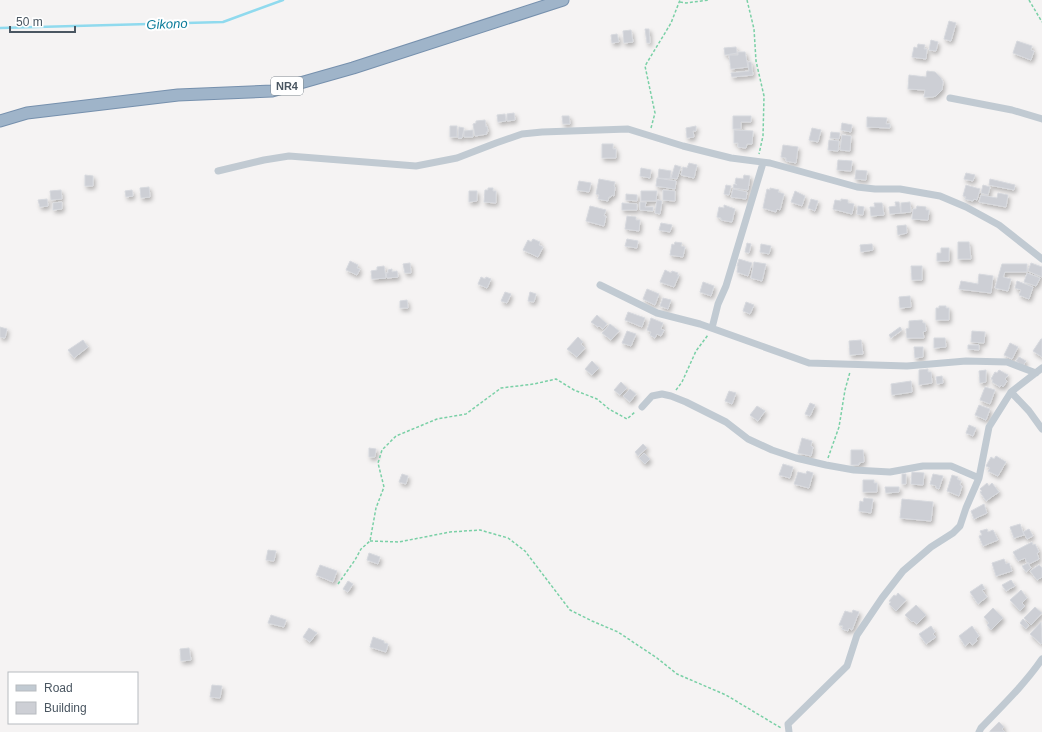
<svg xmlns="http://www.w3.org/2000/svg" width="1042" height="732" viewBox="0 0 1042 732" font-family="Helvetica,sans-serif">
	<defs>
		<filter id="shadow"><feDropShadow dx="2" dy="3" stdDeviation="2" flood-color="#0004"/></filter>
	</defs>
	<rect width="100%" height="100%" fill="#f5f3f3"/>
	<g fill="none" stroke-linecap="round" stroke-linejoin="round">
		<path stroke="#90daee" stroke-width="2.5" d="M 0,28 L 223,22 L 283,0"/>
	</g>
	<path fill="#cdcfd5" stroke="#d7d9de" filter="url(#shadow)" d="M 949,21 L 956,23 L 951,41 L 944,39 Z
		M 645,29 L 649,29 L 650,43 L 647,43 Z
		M 631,30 L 633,42 L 624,43 L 623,31 Z
		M 617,34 L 619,42 L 612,43 L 611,35 Z
		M 931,40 L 938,42 L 936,51 L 929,50 Z
		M 1017,41 L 1032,46 L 1031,50 L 1034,51 L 1031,60 L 1013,53 Z
		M 918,44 L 925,45 L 924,49 L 927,49 L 926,59 L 912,57 L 914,47 L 917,48 Z
		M 736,47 L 737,53 L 725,55 L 724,48 Z
		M 738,52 L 745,52 L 748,67 L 731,69 L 729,55 L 738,55 Z
		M 748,62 L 751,62 L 753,75 L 732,77 L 731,73 L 749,71 Z
		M 927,71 L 935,72 L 941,78 L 943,82 L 942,90 L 936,96 L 932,97 L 924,97 L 925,90 L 908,89 L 909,75 L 926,77 Z
		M 514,113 L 515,120 L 507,121 L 507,114 Z
		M 505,114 L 506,121 L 498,122 L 497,115 Z
		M 562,116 L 569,116 L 570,124 L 563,124 Z
		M 733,116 L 751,116 L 751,122 L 741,122 L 741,129 L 733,129 Z
		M 867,117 L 887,118 L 886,124 L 890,124 L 890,128 L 867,127 Z
		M 485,120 L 486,127 L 487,126 L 488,132 L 486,132 L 487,134 L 475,136 L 473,124 L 476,123 L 476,121 Z
		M 842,123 L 852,125 L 851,132 L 841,130 Z
		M 450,126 L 457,126 L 457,137 L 450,137 Z
		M 696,126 L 696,131 L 693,131 L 694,137 L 687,138 L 686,128 Z
		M 459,127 L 464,128 L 462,138 L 458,138 Z
		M 812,128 L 821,130 L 818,142 L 809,140 Z
		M 473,130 L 473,137 L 464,137 L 464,131 Z
		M 734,130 L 753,131 L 752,144 L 747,144 L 746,148 L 738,147 L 738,143 L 734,143 Z
		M 831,132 L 840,133 L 839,139 L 830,138 Z
		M 842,135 L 851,136 L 850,151 L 840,150 Z
		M 829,140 L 839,141 L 838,151 L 828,150 Z
		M 602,144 L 613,144 L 613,149 L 616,149 L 616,158 L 602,158 Z
		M 783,145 L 798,147 L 796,163 L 786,161 L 786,158 L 781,157 Z
		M 838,160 L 852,161 L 851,171 L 837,170 Z
		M 689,163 L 697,165 L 694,178 L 681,175 L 683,167 L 687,168 Z
		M 675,165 L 681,167 L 677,179 L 671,178 Z
		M 641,168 L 651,170 L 650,178 L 640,176 Z
		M 659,169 L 671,171 L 670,179 L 658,178 Z
		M 856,170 L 867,171 L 866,180 L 855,179 Z
		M 966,173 L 975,175 L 973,181 L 964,179 Z
		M 85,175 L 93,176 L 93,186 L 85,186 Z
		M 744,175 L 750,176 L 748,190 L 733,188 L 734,184 L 737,185 L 735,183 L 736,178 L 743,179 Z
		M 657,178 L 676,181 L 675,189 L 656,186 Z
		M 599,179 L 615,182 L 614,186 L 615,187 L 614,196 L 612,195 L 611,197 L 609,197 L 608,201 L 598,199 L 599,195 L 596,194 Z
		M 990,179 L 1015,185 L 1014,190 L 989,185 Z
		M 579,181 L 591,183 L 589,192 L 577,190 Z
		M 726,185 L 731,186 L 729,195 L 724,194 Z
		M 966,185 L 980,189 L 977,200 L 974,199 L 973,201 L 965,199 L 966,197 L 963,196 Z
		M 983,185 L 990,187 L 988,195 L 981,193 Z
		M 149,187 L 150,197 L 141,198 L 140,188 Z
		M 488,188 L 493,188 L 493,191 L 496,191 L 496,203 L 484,202 L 485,190 L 488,190 Z
		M 770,188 L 779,190 L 778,192 L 784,194 L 780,210 L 777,209 L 776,212 L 763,208 L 767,189 L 770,190 Z
		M 733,189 L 747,192 L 746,199 L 731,197 Z
		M 61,190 L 62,199 L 51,200 L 50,191 Z
		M 132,190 L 133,196 L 126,197 L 125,191 Z
		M 663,190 L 675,191 L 675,201 L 663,200 Z
		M 469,191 L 477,191 L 477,201 L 469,202 Z
		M 641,191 L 657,191 L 656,201 L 641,201 Z
		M 795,191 L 805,196 L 802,206 L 791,202 Z
		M 998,193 L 1008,195 L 1006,207 L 979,202 L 981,195 L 997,198 Z
		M 626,194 L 637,195 L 637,201 L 626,200 Z
		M 47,199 L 48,206 L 40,207 L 38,200 Z
		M 811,199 L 818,201 L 815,211 L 808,208 Z
		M 841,199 L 848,200 L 848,203 L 854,204 L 852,214 L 833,209 L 835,200 L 841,201 Z
		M 657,200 L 662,201 L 660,214 L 655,213 Z
		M 62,202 L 62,209 L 53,210 L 53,203 Z
		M 640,202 L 646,202 L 645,207 L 653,207 L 653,211 L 640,210 Z
		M 895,202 L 899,202 L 901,213 L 890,214 L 889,207 L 896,206 Z
		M 910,202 L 911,212 L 901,213 L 901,203 Z
		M 622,203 L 637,204 L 637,210 L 622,210 Z
		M 874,203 L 882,203 L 884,215 L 871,216 L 870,207 L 875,207 Z
		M 724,205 L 735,209 L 732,222 L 721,220 L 721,218 L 717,217 L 719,207 L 724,208 Z
		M 590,206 L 606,210 L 604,216 L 606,216 L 604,226 L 586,221 Z
		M 858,206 L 864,207 L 863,215 L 857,214 Z
		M 917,206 L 926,207 L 926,210 L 929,210 L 928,220 L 912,219 L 913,209 L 916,209 Z
		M 627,216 L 636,217 L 636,220 L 640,220 L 639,231 L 625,229 Z
		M 661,223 L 672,225 L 670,232 L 659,230 Z
		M 906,225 L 907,233 L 898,235 L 897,226 Z
		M 533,239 L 540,242 L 539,245 L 543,247 L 538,257 L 523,250 L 528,240 L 531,242 Z
		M 627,239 L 638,241 L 637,248 L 625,246 Z
		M 675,242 L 682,243 L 681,246 L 685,247 L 683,257 L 670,255 L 672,244 L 674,245 Z
		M 958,242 L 969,242 L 971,259 L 958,259 Z
		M 747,243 L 751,244 L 749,253 L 745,252 Z
		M 761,244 L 771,246 L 769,254 L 760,252 Z
		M 872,244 L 873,250 L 861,252 L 860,245 Z
		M 941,248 L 949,248 L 949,261 L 937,261 L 937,253 L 941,253 Z
		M 739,259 L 752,263 L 748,276 L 737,272 L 738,266 L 737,266 Z
		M 350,261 L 358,265 L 357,268 L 360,269 L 357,275 L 346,270 Z
		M 754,262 L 766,264 L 762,281 L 751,278 Z
		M 410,263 L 411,273 L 405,273 L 403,264 Z
		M 1031,263 L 1042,267 L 1042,277 L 1028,271 Z
		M 1002,264 L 1027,264 L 1027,272 L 1005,272 L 1003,277 L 1011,279 L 1008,291 L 995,288 Z
		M 384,266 L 386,278 L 372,279 L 371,271 L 377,270 L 377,267 Z
		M 911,266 L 922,266 L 922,280 L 912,280 Z
		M 392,269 L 392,272 L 397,271 L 398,277 L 387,278 L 386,273 L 388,273 L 388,270 Z
		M 665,270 L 671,273 L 672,271 L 678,273 L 677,275 L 679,275 L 674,287 L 660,282 Z
		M 1027,273 L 1040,278 L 1036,286 L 1024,282 Z
		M 979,274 L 993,276 L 991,293 L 959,289 L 961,281 L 978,284 Z
		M 481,277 L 485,279 L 486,277 L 491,279 L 487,288 L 478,284 Z
		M 1017,281 L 1033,287 L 1029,299 L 1019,295 L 1021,290 L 1015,288 Z
		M 703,282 L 714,286 L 711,296 L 700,292 Z
		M 647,289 L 659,294 L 655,305 L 643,299 Z
		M 505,292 L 511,294 L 507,303 L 501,301 Z
		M 530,292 L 536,294 L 534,302 L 528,301 Z
		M 910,296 L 911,307 L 900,308 L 899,297 Z
		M 663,298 L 671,300 L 668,309 L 660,306 Z
		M 407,300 L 408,308 L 400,308 L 400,301 Z
		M 746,302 L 754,305 L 750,314 L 743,311 Z
		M 939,306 L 946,306 L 946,308 L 949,308 L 949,320 L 936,320 L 936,308 L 939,308 Z
		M 628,312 L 645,318 L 642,327 L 625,320 Z
		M 597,315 L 607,324 L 603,329 L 599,326 L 598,327 L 591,322 Z
		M 651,318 L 663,323 L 661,329 L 664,330 L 661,336 L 657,334 L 655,338 L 650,335 L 651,332 L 647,330 Z
		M 922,320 L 923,323 L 925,323 L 926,331 L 923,332 L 924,338 L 907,338 L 906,329 L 909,328 L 909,321 Z
		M 610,324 L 619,331 L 611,340 L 602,333 Z
		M 0,327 L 7,329 L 5,338 L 0,337 Z
		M 900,327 L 902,330 L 891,338 L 889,335 Z
		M 627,331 L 636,334 L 631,346 L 622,343 Z
		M 972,331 L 985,332 L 984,343 L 971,342 Z
		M 578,337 L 583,342 L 581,344 L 585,348 L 577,357 L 567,349 Z
		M 934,338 L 945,338 L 946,347 L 934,348 Z
		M 1041,339 L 1042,339 L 1042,357 L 1033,351 Z
		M 83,340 L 88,347 L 74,358 L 68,350 Z
		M 861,340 L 863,354 L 850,355 L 849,341 Z
		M 1010,343 L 1018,347 L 1012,359 L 1004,355 Z
		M 968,345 L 979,345 L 979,350 L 968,349 Z
		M 914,347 L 923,347 L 923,357 L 915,358 Z
		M 1019,357 L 1026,361 L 1023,366 L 1016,361 Z
		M 592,361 L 599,368 L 592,375 L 585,369 Z
		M 928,369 L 928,372 L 931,372 L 932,383 L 919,385 L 919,370 Z
		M 986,370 L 986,382 L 980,383 L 979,371 Z
		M 999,370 L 1008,375 L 1005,379 L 1007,381 L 1003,387 L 1001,385 L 1000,387 L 992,382 L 993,380 L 991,379 L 995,372 L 997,373 Z
		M 942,376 L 943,383 L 937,384 L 936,377 Z
		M 911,381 L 912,392 L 892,395 L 891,384 Z
		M 621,382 L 627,388 L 620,395 L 614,390 Z
		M 985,387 L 995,390 L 990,404 L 980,400 Z
		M 630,389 L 636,394 L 630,402 L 623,396 Z
		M 729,391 L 736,393 L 732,404 L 725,401 Z
		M 810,403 L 815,405 L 810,416 L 805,414 Z
		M 979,405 L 990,409 L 986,420 L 975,415 Z
		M 757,406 L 765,411 L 758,421 L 750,415 Z
		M 969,425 L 976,428 L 973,436 L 966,433 Z
		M 802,438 L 812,441 L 811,446 L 813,447 L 811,456 L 798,453 Z
		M 643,444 L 647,448 L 638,456 L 635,452 Z
		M 369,448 L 376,449 L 375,457 L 369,457 Z
		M 851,450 L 863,450 L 864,462 L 859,463 L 859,465 L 851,465 Z
		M 644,453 L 650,459 L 645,464 L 639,458 Z
		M 996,456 L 1006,462 L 998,476 L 988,471 L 990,468 L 986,466 L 991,457 L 994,459 Z
		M 783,464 L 793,467 L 790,478 L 779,475 Z
		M 807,471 L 813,473 L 809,488 L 794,484 L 798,472 L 806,474 Z
		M 912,472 L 924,473 L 923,485 L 911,484 Z
		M 402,474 L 408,476 L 406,484 L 399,482 Z
		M 902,474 L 906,474 L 906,484 L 902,484 Z
		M 933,474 L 943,476 L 939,489 L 936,488 L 936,486 L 930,484 Z
		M 952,475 L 958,477 L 957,479 L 961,481 L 960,485 L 962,486 L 959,496 L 947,491 Z
		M 863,480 L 874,480 L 874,483 L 877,483 L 877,492 L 863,492 Z
		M 987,483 L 989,486 L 992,483 L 999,492 L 986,501 L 980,492 L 982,491 L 980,489 Z
		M 885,487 L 899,487 L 899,492 L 886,493 Z
		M 864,498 L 873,499 L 871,513 L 859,511 L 860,501 L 863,502 Z
		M 902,499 L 933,502 L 931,521 L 900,518 Z
		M 984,504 L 987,513 L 974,519 L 971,511 Z
		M 1020,524 L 1024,535 L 1014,538 L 1010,527 Z
		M 987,529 L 988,532 L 993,530 L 998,540 L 983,546 L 979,536 L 982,535 L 980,531 Z
		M 1029,529 L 1033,536 L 1027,539 L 1023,532 Z
		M 1032,542 L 1033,545 L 1035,544 L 1039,552 L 1037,553 L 1039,559 L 1029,564 L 1028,562 L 1027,563 L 1025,558 L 1018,561 L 1013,552 Z
		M 268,550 L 276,551 L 274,561 L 266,560 Z
		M 369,553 L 380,557 L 378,564 L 367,560 Z
		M 1004,559 L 1006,564 L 1009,563 L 1012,571 L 996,576 L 992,563 Z
		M 1028,563 L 1031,568 L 1026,572 L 1022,566 Z
		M 320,565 L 337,571 L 333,582 L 316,575 Z
		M 1039,565 L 1042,568 L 1042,577 L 1037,580 L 1030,571 Z
		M 1011,580 L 1015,586 L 1006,591 L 1002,585 Z
		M 348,581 L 353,584 L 348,592 L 343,589 Z
		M 982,584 L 985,589 L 982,590 L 987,597 L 978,604 L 970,592 Z
		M 1021,590 L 1027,598 L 1022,603 L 1025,606 L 1020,611 L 1010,600 Z
		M 898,593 L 906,600 L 896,611 L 889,604 L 891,602 L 889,601 L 894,595 L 896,596 Z
		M 916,605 L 926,615 L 917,624 L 913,621 L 912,622 L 905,615 Z
		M 1035,607 L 1042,613 L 1031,625 L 1024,618 Z
		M 993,608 L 1003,618 L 991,630 L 987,625 L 989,623 L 984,617 Z
		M 853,610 L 859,612 L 852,630 L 849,628 L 848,631 L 842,629 L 843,626 L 839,625 L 845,611 L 852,613 Z
		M 271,615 L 286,620 L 284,627 L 268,623 Z
		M 1023,619 L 1029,625 L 1026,629 L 1020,623 Z
		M 1041,622 L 1042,643 L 1041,644 L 1030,634 Z
		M 931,626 L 935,632 L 933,634 L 936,637 L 926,644 L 919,634 Z
		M 972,626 L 979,636 L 976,639 L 977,641 L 972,645 L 970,642 L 965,646 L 959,636 Z
		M 309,628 L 317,633 L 310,642 L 303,637 Z
		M 373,637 L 384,641 L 384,643 L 388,644 L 386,652 L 370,647 Z
		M 189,648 L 191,660 L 181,661 L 180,649 Z
		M 212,685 L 222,686 L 220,698 L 210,697 Z
		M 999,722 L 1004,727 L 1002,729 L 1005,732 L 990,732 L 990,731 Z"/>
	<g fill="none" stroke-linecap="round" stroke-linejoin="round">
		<defs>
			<path id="trunk" d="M 0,121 L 27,113 L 178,95 L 272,91 L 353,68 L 563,0"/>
		</defs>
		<use href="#trunk" stroke="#7690ad" stroke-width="13"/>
		<path stroke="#7ad0a6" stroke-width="1.5" stroke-dasharray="3 2" stroke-linecap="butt" d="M 747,0 L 754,29 L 756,61 L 764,96 L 763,136 L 759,154
			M 1029,0 L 1042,22
			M 680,2 L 686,3 L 709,0
			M 651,128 L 655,113 L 645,66 L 671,23 L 680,0
			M 676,390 L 682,382 L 696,351 L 708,335
			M 828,458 L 839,427 L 845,390 L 850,372
			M 370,541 L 399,542 L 450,532 L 480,530 L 508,538 L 525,551 L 570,610 L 592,621 L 618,632 L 657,658 L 677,674 L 726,695 L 781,728
			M 338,584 L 355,560 L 361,549 L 370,541 L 376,508 L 384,487 L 378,463 L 382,450 L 396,436 L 437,419 L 466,414 L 501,388 L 534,384 L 556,379 L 574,390 L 597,399 L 609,409 L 627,419 L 635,412"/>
		<path stroke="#c1cad2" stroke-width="7" d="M 950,98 L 1012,110 L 1042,119
			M 218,171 L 264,160 L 289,156 L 416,166 L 457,158 L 496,143 L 522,134 L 542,132 L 628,129 L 683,146 L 731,158 L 770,163 L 857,187 L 875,189 L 900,189 L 940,196 L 966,207 L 999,225 L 1042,259
			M 600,285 L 657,313 L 700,324 L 809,363 L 907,366 L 966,361 L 1007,362 L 1036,373
			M 712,328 L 718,304 L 726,286 L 763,163
			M 1011,392 L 1029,411 L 1042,429
			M 642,407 L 652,396 L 662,394 L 671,396 L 686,402 L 726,422 L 748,439 L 772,450 L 796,458 L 826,465 L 854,470 L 890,472 L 923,466 L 951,466 L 979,478
			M 789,732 L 788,724 L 847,666 L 857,635 L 882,598 L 903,571 L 931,547 L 953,533 L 960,526 L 966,508 L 979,478 L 989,427 L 1011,392 L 1042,368
			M 979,732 L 981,728 C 1002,706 1025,684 1042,659"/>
		<use href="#trunk" stroke="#9fb4c9" stroke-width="11"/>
	</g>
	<g text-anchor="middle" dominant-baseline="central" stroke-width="4" stroke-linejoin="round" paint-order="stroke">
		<rect fill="#fff" stroke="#808990" stroke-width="1" x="271" y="77" width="32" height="18" rx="3"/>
		<g font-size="11" font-weight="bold" fill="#4a5661">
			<text x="287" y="86">NR4</text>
		</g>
		<g font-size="13" font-style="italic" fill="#0c7c9b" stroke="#fff">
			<text transform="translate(167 24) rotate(-2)">Gikono</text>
		</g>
	</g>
	<rect x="8" y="672" width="130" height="52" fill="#ffffff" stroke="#b7bbc0"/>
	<rect x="16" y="685" width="20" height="6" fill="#c1cad2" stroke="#b7bbc0"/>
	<text x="44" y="692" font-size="12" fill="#4a5661">Road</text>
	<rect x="16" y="702" width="20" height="12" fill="#cdcfd5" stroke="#b7bbc0"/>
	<text x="44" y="712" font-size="12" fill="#4a5661">Building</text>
	<path d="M10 26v6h65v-6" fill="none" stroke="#4a5661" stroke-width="2"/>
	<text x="16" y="26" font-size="12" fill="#4a5661" stroke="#ffffff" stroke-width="3" paint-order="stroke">50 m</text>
</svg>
